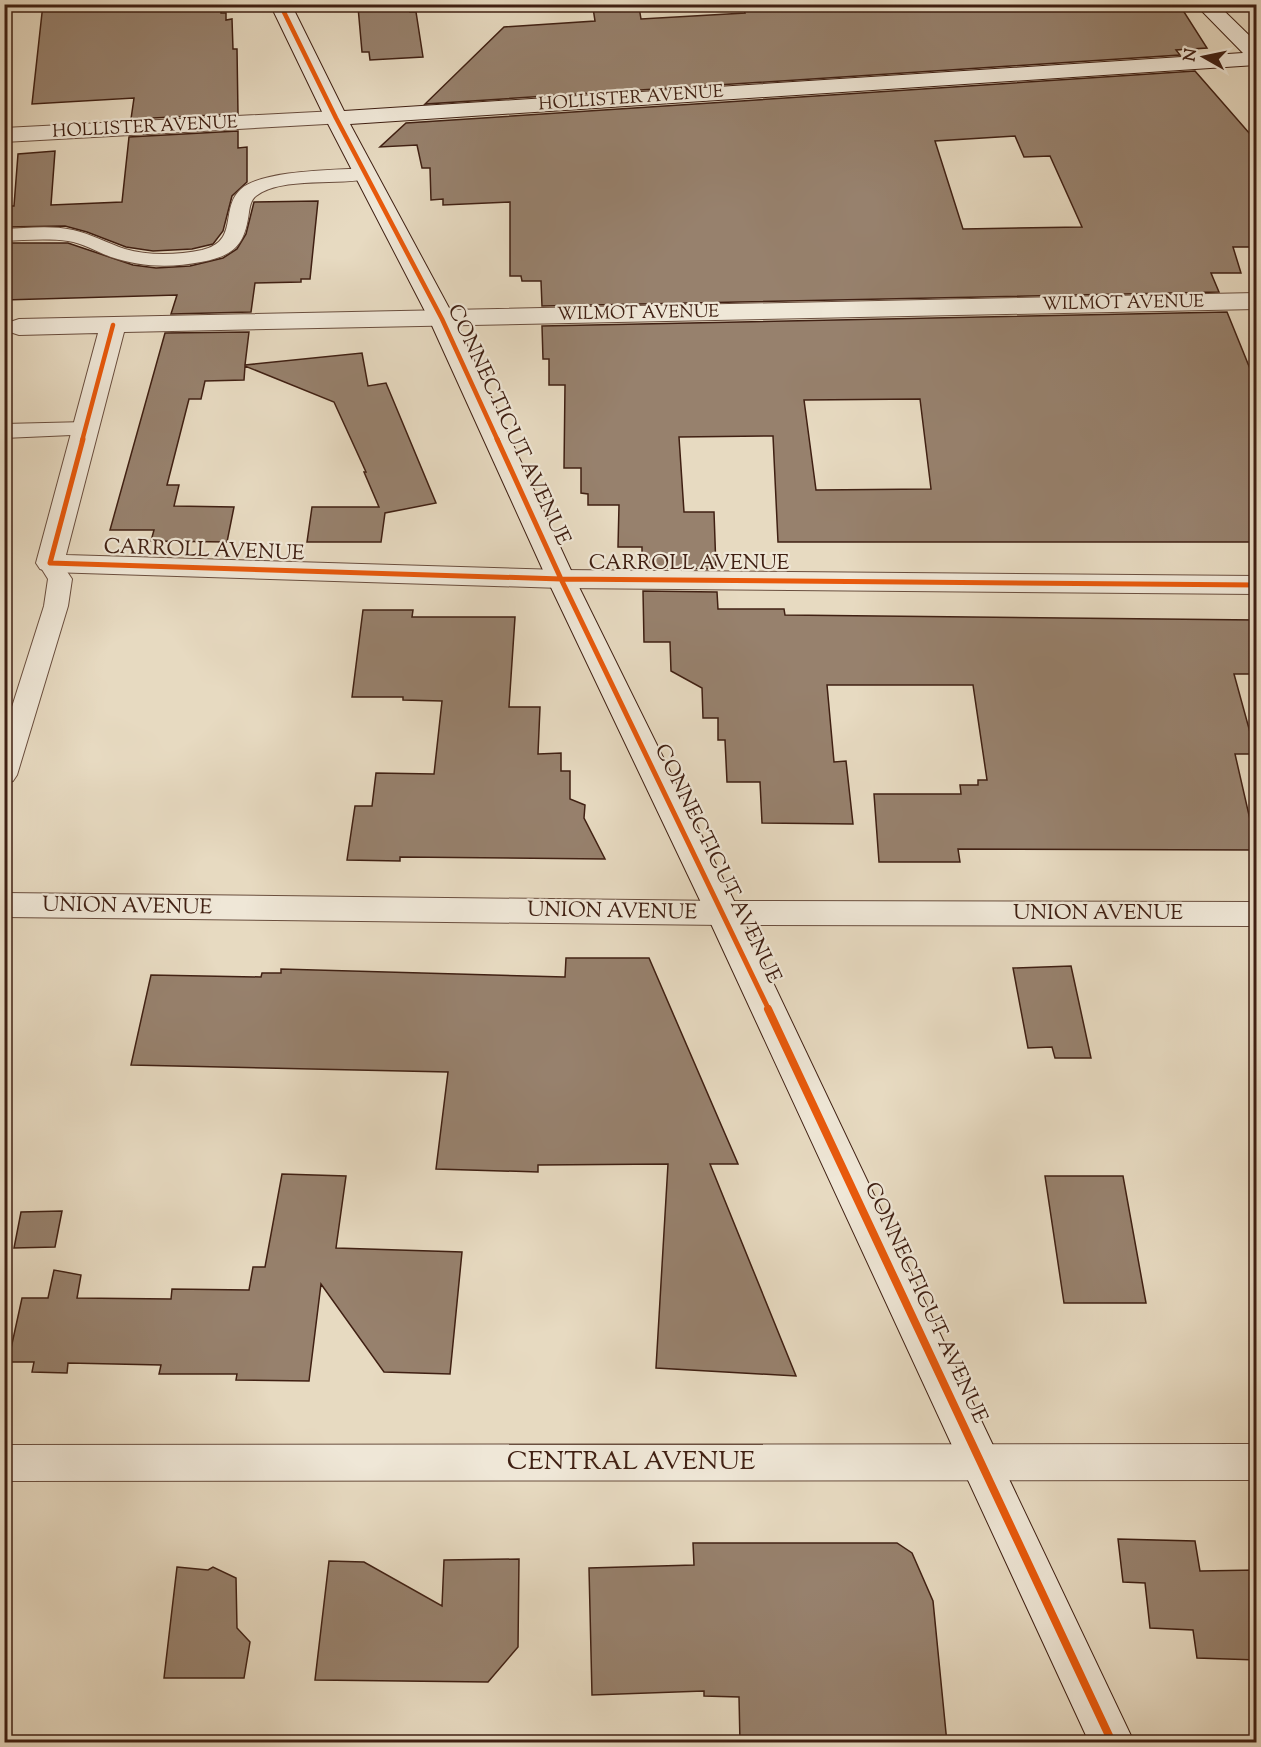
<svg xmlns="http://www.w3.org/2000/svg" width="1261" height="1747" viewBox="0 0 1261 1747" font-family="'Sorts Mill Goudy',serif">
	<rect width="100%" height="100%" fill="#e7dac1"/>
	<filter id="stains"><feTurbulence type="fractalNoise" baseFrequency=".00333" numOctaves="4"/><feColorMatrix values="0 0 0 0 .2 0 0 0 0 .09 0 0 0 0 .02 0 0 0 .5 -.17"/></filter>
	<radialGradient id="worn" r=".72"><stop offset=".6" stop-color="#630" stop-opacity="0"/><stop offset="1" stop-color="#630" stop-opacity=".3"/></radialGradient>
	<path fill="#97816d" stroke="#402013" stroke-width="1.5" fill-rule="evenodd" d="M 43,4 L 221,4 L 221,13 L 226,13 L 226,20 L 232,19 L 233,49 L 237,49 L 238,114 L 131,119 L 134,98 L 32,104 Z
		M 409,4 L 410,12 L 416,12 L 423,57 L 370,60 L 369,52 L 362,52 L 358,7 Z
		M 742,4 L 851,4 L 852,8 L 903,4 L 1150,4 L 1151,6 L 1179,4 L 1207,48 L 1176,50 L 1180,55 L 425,104 L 504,27 L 595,21 L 593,8 L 639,7 L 641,19 L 745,13 Z
		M 1195,71 L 1257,142 L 1257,247 L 1233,247 L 1241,273 L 1211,273 L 1219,292 L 542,306 L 541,281 L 522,281 L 521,276 L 510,276 L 510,202 L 443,205 L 443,199 L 431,200 L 430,168 L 422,168 L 417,145 L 380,147 L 406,123 ZM 1015,136 L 1024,157 L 1050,156 L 1082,227 L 963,229 L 935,141 Z
		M 238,131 L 238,148 L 247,147 L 247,182 L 232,196 L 223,231 L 213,244 L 192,249 L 153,251 L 126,247 L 87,232 L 65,226 L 4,227 L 4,206 L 14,206 L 18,154 L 55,151 L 51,205 L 122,202 L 129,137 Z
		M 318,201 L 310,279 L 301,279 L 301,282 L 255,283 L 251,312 L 171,314 L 177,295 L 4,300 L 4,243 L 68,243 L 133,265 L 156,268 L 190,266 L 223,258 L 237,249 L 246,234 L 254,202 Z
		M 1227,312 L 1257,386 L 1257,542 L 778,542 L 773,436 L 679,437 L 684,512 L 714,512 L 716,569 L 642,568 L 642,547 L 618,547 L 619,505 L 588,505 L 588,494 L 581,493 L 581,468 L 564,468 L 565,385 L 549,385 L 549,359 L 543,359 L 542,326 ZM 920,399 L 931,489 L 816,490 L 804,400 Z
		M 249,332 L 245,365 L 362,353 L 368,386 L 386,383 L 436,503 L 385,513 L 381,542 L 307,542 L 312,507 L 379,507 L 364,472 L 366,472 L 334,402 L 245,366 L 244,380 L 205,381 L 201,399 L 189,399 L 167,485 L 179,485 L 174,506 L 234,507 L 227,542 L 151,541 L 154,530 L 110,530 L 165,333 Z
		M 643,591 L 717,592 L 718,609 L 784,609 L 785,615 L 1257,620 L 1257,674 L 1234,674 L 1256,754 L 1235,754 L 1257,850 L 958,849 L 960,862 L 879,862 L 874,794 L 961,794 L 960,785 L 978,785 L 978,780 L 987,780 L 973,685 L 827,685 L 834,762 L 846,761 L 853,824 L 762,823 L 760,782 L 727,782 L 725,740 L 718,740 L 718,718 L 703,718 L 702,688 L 671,671 L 670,642 L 644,642 Z
		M 363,610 L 413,610 L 412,617 L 515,617 L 509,707 L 540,707 L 538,754 L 561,753 L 561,771 L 570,771 L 570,799 L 585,805 L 584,818 L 605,859 L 400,857 L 400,861 L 347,860 L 355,806 L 372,806 L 376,773 L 434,774 L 442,701 L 403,700 L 403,697 L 352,697 Z
		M 566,958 L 649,958 L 738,1164 L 710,1164 L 796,1376 L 656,1368 L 668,1164 L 538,1165 L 538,1172 L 436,1169 L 448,1072 L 131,1065 L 151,975 L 261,977 L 262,973 L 281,973 L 281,969 L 565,977 Z
		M 1071,966 L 1091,1058 L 1055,1058 L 1052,1047 L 1028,1048 L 1013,968 Z
		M 282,1174 L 346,1176 L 336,1248 L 462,1252 L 450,1374 L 384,1372 L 321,1284 L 309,1381 L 236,1380 L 237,1374 L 159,1374 L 161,1365 L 68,1363 L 67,1373 L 32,1372 L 34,1362 L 8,1362 L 22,1298 L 48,1298 L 54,1270 L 81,1275 L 77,1298 L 171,1299 L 172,1289 L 249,1290 L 253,1267 L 265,1267 Z
		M 1045,1176 L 1123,1176 L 1146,1303 L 1064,1303 Z
		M 62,1211 L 55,1247 L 14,1248 L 21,1212 Z
		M 1118,1539 L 1195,1541 L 1200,1571 L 1257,1570 L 1257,1660 L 1197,1658 L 1193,1630 L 1150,1628 L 1145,1583 L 1123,1582 Z
		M 693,1543 L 897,1543 L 912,1553 L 933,1601 L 947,1743 L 740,1743 L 739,1697 L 704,1696 L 704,1691 L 592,1695 L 589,1568 L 694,1565 Z
		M 519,1559 L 518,1647 L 488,1682 L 315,1680 L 329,1561 L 364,1562 L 442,1606 L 444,1560 Z
		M 177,1567 L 208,1570 L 213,1567 L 236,1578 L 237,1628 L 250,1642 L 244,1678 L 164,1678 Z"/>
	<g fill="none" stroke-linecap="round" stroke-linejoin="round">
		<defs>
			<path id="service" d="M 366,168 L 373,170 L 376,174 L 373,178 C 341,186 282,176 256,196 C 251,200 250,206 249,212 C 245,245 234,256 201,262 C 171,268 140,267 111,257 C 97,252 83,243 68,241 C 48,238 25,240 4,241 L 4,229 C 27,228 51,225 73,230 C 91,234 107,243 125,249 C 148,256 178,255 202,250 C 240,241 219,209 241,189 C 262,170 337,170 366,168 Z
				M 86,422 L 94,424 L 97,429 L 94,434 L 4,438 L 4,424 Z
				M 50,556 L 58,558 L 72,579 L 68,606 L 17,775 L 13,781 L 4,784 L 4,732 L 44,606 L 48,579 L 38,563 L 42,558 Z"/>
			<path id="minor" d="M 336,111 L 344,113 L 347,118 L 344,123 L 4,142 L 4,128 Z
				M 1256,293 L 1256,309 L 124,332 L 66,555 L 561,570 L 1256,576 L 1256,594 L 561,588 L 50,572 L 40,569 L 36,563 L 98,333 L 19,335 L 10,332 L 6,327 L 10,322 L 19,319 Z
				M 4,893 L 723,901 L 1256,902 L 1256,926 L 723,925 L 4,917 Z"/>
			<path id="tertiary" d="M 1256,1444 L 1256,1480 L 4,1481 L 4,1445 Z"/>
			<path id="secondary" d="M 270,4 L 291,4 L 344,111 L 1243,53 L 1195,4 L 1217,4 L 1256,42 L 1256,65 L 350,124 L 455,319 L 575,579 L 740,913 L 1134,1742 L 1089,1742 L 706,913 L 547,579 L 429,319 L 325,118 Z"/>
		</defs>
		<use href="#service" stroke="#6a4e3e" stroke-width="2"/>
		<use href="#minor" stroke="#6a4e3e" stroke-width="2"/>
		<use href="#tertiary" stroke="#6a4e3e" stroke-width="2"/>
		<use href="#secondary" stroke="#402013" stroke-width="2"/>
		<use href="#service" fill="#efe7d7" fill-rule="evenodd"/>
		<use href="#minor" fill="#efe7d7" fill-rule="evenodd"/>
		<use href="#tertiary" fill="#efe7d7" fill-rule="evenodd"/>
		<use href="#secondary" fill="#efe7d7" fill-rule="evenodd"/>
		<defs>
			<path id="cycleway-far2" d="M 280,4 L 336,118 L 442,319 L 498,441
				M 82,441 L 113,325"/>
			<path id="cycleway-far1" d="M 83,439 L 50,563 L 561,579 L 1256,585
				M 497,439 L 561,579 L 769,1010"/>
			<path id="cycleway" d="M 768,1009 L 1112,1742"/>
		</defs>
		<use href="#cycleway-far2" stroke="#efe7d7" stroke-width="8"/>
		<use href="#cycleway-far1" stroke="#efe7d7" stroke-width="9"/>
		<use href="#cycleway" stroke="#efe7d7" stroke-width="11"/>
		<use href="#cycleway-far2" stroke="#e8590c" stroke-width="4.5"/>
		<use href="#cycleway-far1" stroke="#e8590c" stroke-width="5"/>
		<use href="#cycleway" stroke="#e8590c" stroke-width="8"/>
	</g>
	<g text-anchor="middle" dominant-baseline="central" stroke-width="4.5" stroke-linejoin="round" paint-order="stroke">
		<g font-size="18" fill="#402013" stroke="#efe7d7">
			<text transform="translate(631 99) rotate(-4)">HOLLISTER AVENUE</text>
			<text transform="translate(145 128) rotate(-3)">HOLLISTER AVENUE</text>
			<text transform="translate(1123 304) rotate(-1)">WILMOT AVENUE</text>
			<text transform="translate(638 314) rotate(-1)">WILMOT AVENUE</text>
		</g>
		<g font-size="21" fill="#402013" stroke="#efe7d7">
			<text transform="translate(508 425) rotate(65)">CONNECTICUT AVENUE</text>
			<text transform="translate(204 551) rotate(2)">CARROLL AVENUE</text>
			<text x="689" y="564">CARROLL AVENUE</text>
			<text transform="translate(717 864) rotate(64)">CONNECTICUT AVENUE</text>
			<text transform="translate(127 907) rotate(1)">UNION AVENUE</text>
			<text transform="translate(612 912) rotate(1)">UNION AVENUE</text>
			<text x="1098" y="914">UNION AVENUE</text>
			<text transform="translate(925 1303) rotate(65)">CONNECTICUT AVENUE</text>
		</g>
		<g font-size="26" fill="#402013" stroke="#efe7d7">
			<text x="631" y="1462">CENTRAL AVENUE</text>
		</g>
	</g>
	<rect width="1261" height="1747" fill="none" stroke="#e7dac1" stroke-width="24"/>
	<rect x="6" y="6" width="1249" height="1735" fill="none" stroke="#402013" stroke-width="3"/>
	<rect x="12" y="12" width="1237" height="1723" fill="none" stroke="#402013" stroke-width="1.5"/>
	<g transform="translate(1204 57) rotate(279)" stroke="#efe7d7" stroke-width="4.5" paint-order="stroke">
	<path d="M0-4.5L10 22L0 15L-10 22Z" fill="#402013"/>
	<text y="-9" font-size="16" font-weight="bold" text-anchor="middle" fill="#402013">N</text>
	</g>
	<rect width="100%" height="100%" filter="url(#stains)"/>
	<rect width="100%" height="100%" fill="url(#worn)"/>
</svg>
